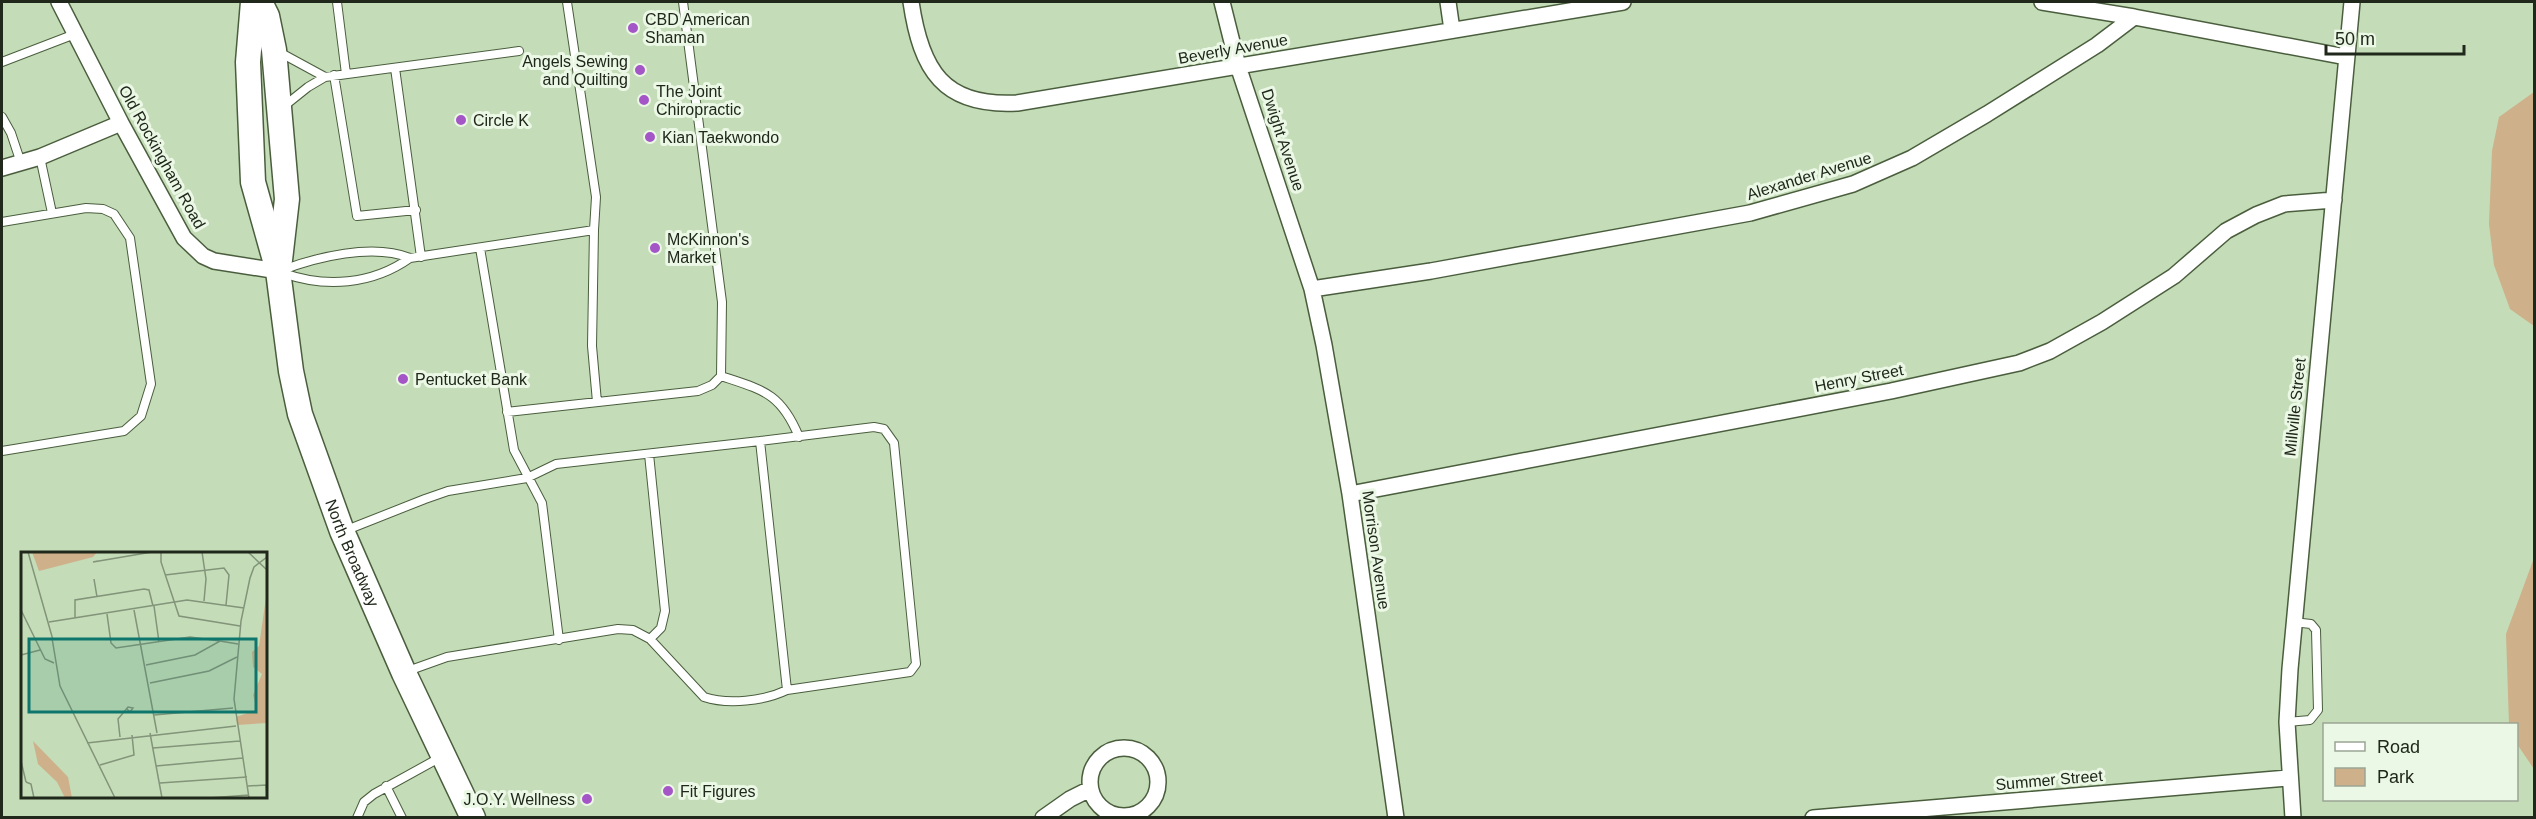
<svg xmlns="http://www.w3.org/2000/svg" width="2536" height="819" viewBox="0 0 2536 819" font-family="Arial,sans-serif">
	<rect width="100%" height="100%" fill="#c4dcb7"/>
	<path fill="#ceb08a" d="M 2534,92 L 2534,326 L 2510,309 L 2494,265 L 2489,224 L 2492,151 L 2499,117 Z
		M 2534,558 L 2534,769 L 2517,744 L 2516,724 L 2509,724 L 2506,634 Z"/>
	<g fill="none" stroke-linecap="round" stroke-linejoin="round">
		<defs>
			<path id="service" d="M 337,2 L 346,74
				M 279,52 L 325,77
				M 2,62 L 75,34
				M 395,68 L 421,257
				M 334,75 L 357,216 L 416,210
				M 283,107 L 308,87 L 325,77 L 519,51
				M 2,117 L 11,133 L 21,163
				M 40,157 L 52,213
				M 2,222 L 86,208 L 103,209 L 114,214 L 130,238 L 151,384 L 141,416 L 124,431 L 2,451
				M 594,230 L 592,346 L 597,402
				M 480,248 L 514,450 L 542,503 L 559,640
				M 280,271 C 316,257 373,243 410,258
				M 283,273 C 325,288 372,285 410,258 L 594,230 L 596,197 L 567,2
				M 721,376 C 763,390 781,393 799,437
				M 507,412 L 698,391 L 712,385 L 721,376 L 722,302 L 683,2
				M 760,441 L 874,427 L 884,429 L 894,443 L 916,664 L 910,672 L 787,690
				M 649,454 L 665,611 L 661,628 L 650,639
				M 344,531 L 425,499 L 448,491 L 527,478 L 556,464 L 760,441 L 787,690 C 764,701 728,705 704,697 L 650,639 L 633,630 L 618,629 L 447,657 L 405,672
				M 2287,722 L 2310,720 L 2318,710 L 2316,630 L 2311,624 L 2293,622
				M 386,786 L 402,818
				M 357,818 L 364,802 L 374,794 L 441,757"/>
			<path id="minor" d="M 59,2 L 121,123 L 184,238 L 203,256 L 214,261 L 278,271
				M 911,2 C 921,70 943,107 1017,103 L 1623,2
				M 1222,2 L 1238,66 L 1312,289 L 1324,345 L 1350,494 L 1396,818
				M 1448,2 L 1452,30
				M 2042,2 L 2134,17
				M 2,168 L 40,157 L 121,123
				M 1312,289 L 1431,271 L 1750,213 L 1853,184 L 1912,158 L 1987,114 L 2097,45 L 2134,17 L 2346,57
				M 1350,494 L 1891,391 L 2019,363 L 2050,351 L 2102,322 L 2174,276 L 2226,231 L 2256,215 L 2284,204 L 2334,200
				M1090 782a34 34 0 1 1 68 0a34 34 0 1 1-68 0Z
				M 1043,818 L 1070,799 L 1090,789
				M 1813,818 L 2288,778
				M 2293,818 L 2287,722 L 2290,669 L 2352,2"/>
			<g id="primary">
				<path id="s1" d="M 253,2 L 248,62 L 253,182 L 278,271 L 291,371 L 300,414 L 342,531 L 404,673 L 473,818"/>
				<path d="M 260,2 L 267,16 L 274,50 L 287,199 L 280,260"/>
			</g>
		</defs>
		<use href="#service" stroke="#4a5e3e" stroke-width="10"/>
		<use href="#minor" stroke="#4a5e3e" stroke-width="18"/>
		<use href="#primary" stroke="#4a5e3e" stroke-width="27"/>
		<use href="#service" stroke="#fff" stroke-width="8"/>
		<use href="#minor" stroke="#fff" stroke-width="15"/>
		<use href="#primary" stroke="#fff" stroke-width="24"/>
	</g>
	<g fill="#a456c7" stroke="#ecf8e6" stroke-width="2">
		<circle cx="633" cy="28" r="6"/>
		<circle cx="640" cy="70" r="6"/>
		<circle cx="644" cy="100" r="6"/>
		<circle cx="461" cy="120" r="6"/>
		<circle cx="650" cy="137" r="6"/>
		<circle cx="655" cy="248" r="6"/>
		<circle cx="403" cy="379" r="6"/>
		<circle cx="668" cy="791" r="6"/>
		<circle cx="587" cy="799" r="6"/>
	</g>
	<g text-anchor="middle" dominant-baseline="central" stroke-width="6" stroke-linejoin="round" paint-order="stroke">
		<g font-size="16" fill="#20281b" stroke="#ecf8e6" text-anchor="start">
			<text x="645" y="19">CBD American<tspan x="645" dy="18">Shaman</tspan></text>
			<text x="628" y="61" text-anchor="end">Angels Sewing<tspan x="628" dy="18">and Quilting</tspan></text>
			<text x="656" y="91">The Joint<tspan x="656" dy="18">Chiropractic</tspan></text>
			<text x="473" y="120">Circle K</text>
			<text x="662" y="137">Kian Taekwondo</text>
			<text x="667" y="239">McKinnon's<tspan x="667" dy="18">Market</tspan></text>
			<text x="415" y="379">Pentucket Bank</text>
			<text x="680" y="791">Fit Figures</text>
			<text x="575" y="799" text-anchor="end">J.O.Y. Wellness</text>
		</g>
		<g font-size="16" fill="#20281b" stroke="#ecf8e6">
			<text transform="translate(1233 49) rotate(-10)">Beverly Avenue</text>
			<text transform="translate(1283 140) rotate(72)">Dwight Avenue</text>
			<text transform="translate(162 157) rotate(61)">Old Rockingham Road</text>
			<text transform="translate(1809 176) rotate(-17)">Alexander Avenue</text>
			<text transform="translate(1859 378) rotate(-11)">Henry Street</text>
			<text transform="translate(2295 407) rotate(-84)">Millville Street</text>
			<text transform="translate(1376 550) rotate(82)">Morrison Avenue</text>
			<text stroke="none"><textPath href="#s1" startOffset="566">North Broadway</textPath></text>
			<text transform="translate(2049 780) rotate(-5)">Summer Street</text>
		</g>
	</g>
	<g transform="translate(21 552)">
		<rect width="246" height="246" fill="#c4dcb7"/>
		<path d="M 11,0 L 76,0 L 72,5 L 18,19 ZM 246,39 L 246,171 L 216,173 L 215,165 L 236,158 L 232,143 L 241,122 L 232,115 L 231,100 L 238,94 ZM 12,189 L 47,225 L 51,246 L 44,246 L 36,230 L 17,212 Z" fill="#ceb08a"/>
		<path fill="none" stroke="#829479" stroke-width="1.5" d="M 7,0 L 32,88M 140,0 L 140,10 L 158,64 L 219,74M 181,0 L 185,27 L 183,49M 227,0 L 246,18M 77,9 L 72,10 L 131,0M 144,23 L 203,16 L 208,23 L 205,53M 73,27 L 76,45M 133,54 L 138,90M 0,58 L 24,107 L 33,111M 113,58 L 136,181M 86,62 L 90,91 L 95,96 L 169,85 L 199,89M 54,66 L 54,48 L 123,37 L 128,38 L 132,54M 28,70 L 166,48 L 223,56M 31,86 L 39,134 L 94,246M 0,103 L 19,98M 125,113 L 174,103 L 199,89 L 217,92M 129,131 L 188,119 L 216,105M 133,163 L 212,156M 129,181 L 141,246M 99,185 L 97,167 L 107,155 L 112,156 L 109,160 L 106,157M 66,191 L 215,174M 132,196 L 219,189M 0,209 L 5,230M 79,213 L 113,203 L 111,183M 135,214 L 222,206M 5,230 L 10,232 L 13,246M 139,231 L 226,225M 227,234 L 245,233 L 246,242M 188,246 L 228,243M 228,246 L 213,147 L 220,69 L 229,26 L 233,15 L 246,5"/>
		<path fill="#0f766e" fill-opacity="0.15" stroke="#0f766e" stroke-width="3" d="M 8,87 L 235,87 L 235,160 L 8,160 Z"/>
		<rect width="246" height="246" fill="none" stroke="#20281b" stroke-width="3"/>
	</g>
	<rect width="2536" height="819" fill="none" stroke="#20281b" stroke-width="6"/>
	<rect x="2323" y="723" width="195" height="78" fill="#ecf8e6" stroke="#9aa595" stroke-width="1.5"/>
	<rect x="2335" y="742" width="30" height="9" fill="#ffffff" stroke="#9aa595" stroke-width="1.5"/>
	<text x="2377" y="753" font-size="18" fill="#20281b">Road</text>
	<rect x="2335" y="768" width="30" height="18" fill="#ceb08a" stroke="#9aa595" stroke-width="1.5"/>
	<text x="2377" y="783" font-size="18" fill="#20281b">Park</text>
	<path d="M2326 45v9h138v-9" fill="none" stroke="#20281b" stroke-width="3"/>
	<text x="2335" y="45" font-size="18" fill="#20281b" stroke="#ecf8e6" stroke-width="4.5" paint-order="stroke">50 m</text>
</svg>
